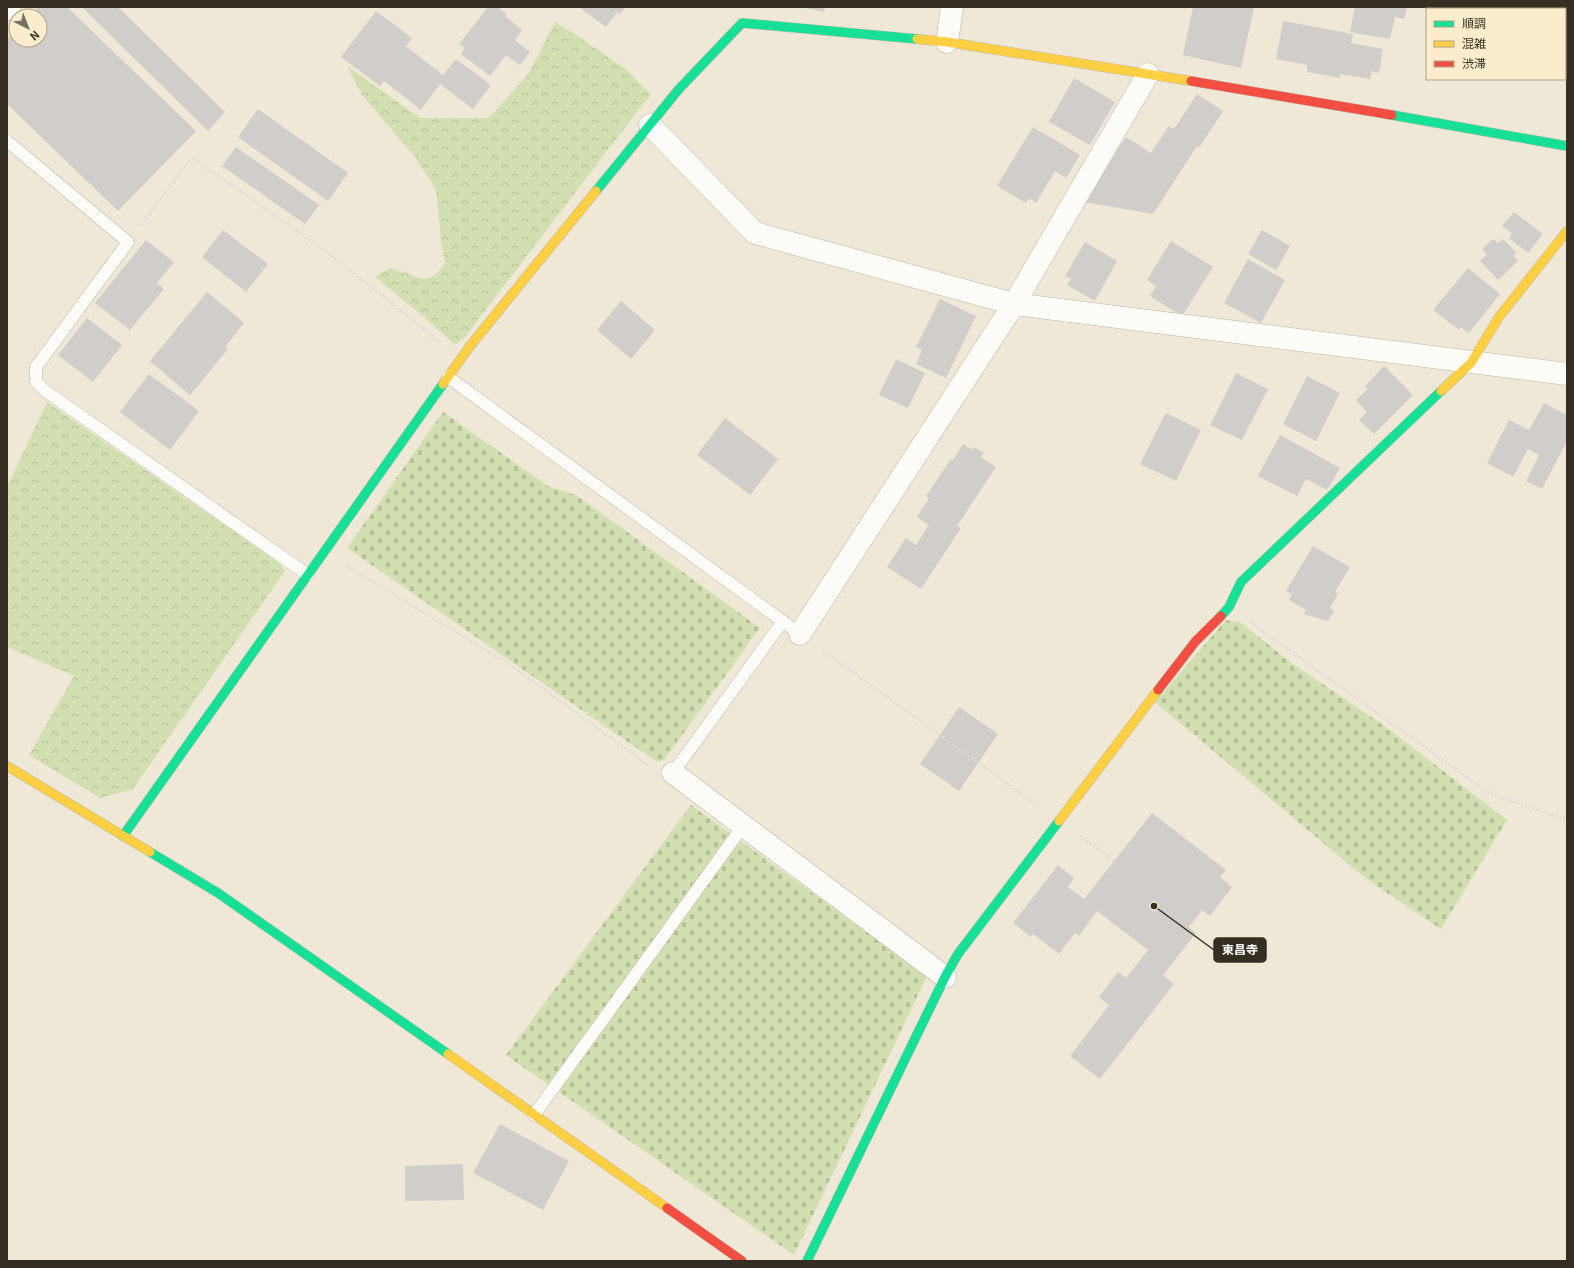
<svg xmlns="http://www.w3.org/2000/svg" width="1574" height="1268" viewBox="0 0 1574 1268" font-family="Georgia,'Noto Sans JP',serif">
	<defs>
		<pattern id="forest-crowns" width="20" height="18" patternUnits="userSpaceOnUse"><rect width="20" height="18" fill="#d2e0b1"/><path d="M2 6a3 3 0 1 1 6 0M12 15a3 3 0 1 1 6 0" fill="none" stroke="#b5c098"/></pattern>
		<pattern id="cemetery-stones" width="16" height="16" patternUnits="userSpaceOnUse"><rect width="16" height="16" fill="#d2e0b1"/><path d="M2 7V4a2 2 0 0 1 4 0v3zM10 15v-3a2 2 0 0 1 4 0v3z" fill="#b5c098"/></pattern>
	</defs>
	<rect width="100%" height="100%" fill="#f0e8d6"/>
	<path fill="url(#forest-crowns)" d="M 555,22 L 575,34 L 628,71 L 651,95 L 643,104 L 465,337 L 455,345 L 423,316 L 375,277 L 390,268 L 424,279 L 436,275 L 445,263 L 441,240 L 436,190 L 415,157 L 362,95 L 347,66 L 420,118 L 489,118 L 529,73 Z
		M 47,402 L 279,563 L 285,571 L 133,789 L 100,798 L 29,755 L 74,676 L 7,647 L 7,487 Z"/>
	<path fill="url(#cemetery-stones)" d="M 443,412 L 548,486 L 576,495 L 760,628 L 664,760 L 657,762 L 347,548 Z
		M 1226,620 L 1240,622 L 1290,662 L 1386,727 L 1507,820 L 1441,929 L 1365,878 L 1155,702 Z
		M 691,805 L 927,976 L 794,1255 L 506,1055 Z"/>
	<path fill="#d1cdcb" d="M 38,7 L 67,7 L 196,131 L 118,211 L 7,104 L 7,39 L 16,30 L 16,40 L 40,40 L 40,16 L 30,16 Z
		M 82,7 L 118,7 L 225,112 L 208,131 Z
		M 488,7 L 498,7 L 507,14 L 505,16 L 522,30 L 515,40 L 530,52 L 520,65 L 506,55 L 490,76 L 461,54 L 465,48 L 459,44 Z
		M 579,7 L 626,7 L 620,14 L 617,12 L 606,27 Z
		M 800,7 L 825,7 L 824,12 Z
		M 1193,7 L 1254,7 L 1241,68 L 1183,55 Z
		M 1355,7 L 1407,7 L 1404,19 L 1395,17 L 1390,39 L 1350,32 Z
		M 1492,7 L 1546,7 L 1547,8 L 1547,9 L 1491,9 Z
		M 376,11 L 412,38 L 406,46 L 443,75 L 456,59 L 491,85 L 473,109 L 440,84 L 421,110 L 384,81 L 380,86 L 341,57 Z
		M 1283,21 L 1353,34 L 1351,43 L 1383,49 L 1379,73 L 1372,71 L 1370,79 L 1340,74 L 1340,78 L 1307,72 L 1307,65 L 1276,59 Z
		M 1074,78 L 1115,102 L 1090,145 L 1049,122 Z
		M 1197,94 L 1223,111 L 1199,148 L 1197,146 L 1153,214 L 1084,202 L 1126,137 L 1151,153 L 1169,126 L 1174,129 Z
		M 258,109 L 348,173 L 328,201 L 238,137 Z
		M 1033,127 L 1080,155 L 1066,178 L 1055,171 L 1036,203 L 1029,198 L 1026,203 L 997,186 Z
		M 236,147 L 319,205 L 305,224 L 222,166 Z
		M 1514,212 L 1543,234 L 1528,253 L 1509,238 L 1512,233 L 1502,226 Z
		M 223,230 L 268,264 L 246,292 L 202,257 Z
		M 1262,230 L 1290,246 L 1276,270 L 1248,254 Z
		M 1493,239 L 1498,243 L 1503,239 L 1517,253 L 1513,256 L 1518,261 L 1498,280 L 1480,261 L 1487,255 L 1482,249 Z
		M 146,240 L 174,262 L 157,283 L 164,289 L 130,330 L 95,303 Z
		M 1171,241 L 1213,267 L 1182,316 L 1150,296 L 1156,286 L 1147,280 Z
		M 1085,242 L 1117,261 L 1095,301 L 1067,285 L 1071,279 L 1065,276 Z
		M 1248,259 L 1285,280 L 1261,323 L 1224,303 Z
		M 1468,268 L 1500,294 L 1469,333 L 1461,327 L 1459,330 L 1433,310 Z
		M 207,292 L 244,323 L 225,347 L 228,349 L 190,395 L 150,361 Z
		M 940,299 L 976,316 L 946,378 L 916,364 L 922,350 L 916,347 Z
		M 621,301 L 655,330 L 631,359 L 597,330 Z
		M 87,318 L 122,345 L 93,382 L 58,355 Z
		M 896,359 L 925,373 L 908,408 L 879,395 Z
		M 1384,366 L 1413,395 L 1374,434 L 1359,420 L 1367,412 L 1356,400 L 1368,389 L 1365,386 Z
		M 1236,373 L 1268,389 L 1242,440 L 1210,425 Z
		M 149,374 L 199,411 L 170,450 L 120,412 Z
		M 1307,376 L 1340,393 L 1316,441 L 1283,424 Z
		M 1544,403 L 1567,415 L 1567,441 L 1542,489 L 1526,481 L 1539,455 L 1528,449 L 1513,477 L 1487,463 L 1509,420 L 1529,430 Z
		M 1166,413 L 1201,430 L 1176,481 L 1140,464 Z
		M 725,418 L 778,459 L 750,495 L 697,455 Z
		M 1280,435 L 1340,468 L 1327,490 L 1306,479 L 1297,496 L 1258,476 Z
		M 963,444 L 972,450 L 974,447 L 984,453 L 981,457 L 996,467 L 957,526 L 961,528 L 921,589 L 887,567 L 906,538 L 916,545 L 929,525 L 917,517 L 929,498 L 926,496 L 951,459 L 953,460 Z
		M 1313,546 L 1350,567 L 1335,592 L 1338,594 L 1330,608 L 1334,611 L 1328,621 L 1303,614 L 1306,610 L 1289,600 L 1292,594 L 1286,591 Z
		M 959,707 L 998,734 L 959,791 L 920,764 Z
		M 1152,813 L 1226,870 L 1220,877 L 1232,887 L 1210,916 L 1202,910 L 1189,927 L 1196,933 L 1163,975 L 1174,984 L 1100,1079 L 1070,1056 L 1109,1005 L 1099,997 L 1118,972 L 1126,978 L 1148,950 L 1097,911 L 1079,936 L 1075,933 L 1059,954 L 1033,934 L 1031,937 L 1013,923 L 1058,865 L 1074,878 L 1068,887 L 1084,899 Z
		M 500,1124 L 569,1161 L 543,1210 L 473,1173 Z
		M 463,1164 L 464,1200 L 405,1201 L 405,1166 Z"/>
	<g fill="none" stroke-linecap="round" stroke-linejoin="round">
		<defs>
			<path id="lane" d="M 7,141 L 128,242 L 36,367 L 36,381 L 44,390 L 308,575
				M 448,377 L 800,634
				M 673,773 L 783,621
				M 534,1115 L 743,826"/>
			<path id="street" d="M 7,9 L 9,7
				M 947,42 L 952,7
				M 650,125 L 755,233 L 1014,304 L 1567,374
				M 800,634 L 1014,304 L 1148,74
				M 673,773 L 945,977"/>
			<path id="fast" d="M 1392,115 L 1567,146
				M 596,191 L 679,89 L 742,23 L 917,39
				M 1221,616 L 1229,607 L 1241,582 L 1441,391
				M 123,836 L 443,384
				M 150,852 L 218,893 L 448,1054
				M 807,1261 L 945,977 L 958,954 L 1059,821"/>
			<path id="slow" d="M 917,39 L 947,42 L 1191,81
				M 443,384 L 470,346 L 596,191
				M 1441,391 L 1471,363 L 1499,317 L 1567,231
				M 7,766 L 150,852
				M 1059,821 L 1158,690
				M 448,1054 L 667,1208"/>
			<path id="jam" d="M 1191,81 L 1392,115
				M 1158,690 L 1195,642 L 1221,616
				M 667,1208 L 742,1261"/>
		</defs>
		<use href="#lane" stroke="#bcb6a8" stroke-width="13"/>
		<use href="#street" stroke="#bcb6a8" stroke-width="23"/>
		<use href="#fast" stroke="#bcb6a8" stroke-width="10"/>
		<use href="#slow" stroke="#bcb6a8" stroke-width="10"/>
		<use href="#jam" stroke="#bcb6a8" stroke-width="10"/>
		<path stroke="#dcdad4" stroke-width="2.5" stroke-dasharray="2 2" stroke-linecap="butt" d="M 141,225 L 192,157 L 332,256 L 440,342
			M 347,566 L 509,664 L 648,765
			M 1250,622 L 1489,793 L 1567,820
			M 822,650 L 1037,805
			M 1080,836 L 1114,861"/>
		<use href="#lane" stroke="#fdfcf9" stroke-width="12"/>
		<use href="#street" stroke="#fdfcf9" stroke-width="22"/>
		<use href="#fast" stroke="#16e098" stroke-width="9"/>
		<use href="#slow" stroke="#ffcf43" stroke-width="9"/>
		<use href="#jam" stroke="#f24e42" stroke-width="9"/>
	</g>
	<path fill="none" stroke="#352f23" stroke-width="1.5" d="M1154 906L1214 950"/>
	<circle fill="#352f23" stroke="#fbeccb" stroke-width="1.5" cx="1154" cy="906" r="4"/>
	<rect fill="#352f23" stroke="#352f23" stroke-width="1.5" x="1214" y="938" width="52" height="24" rx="4"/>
	<g font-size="12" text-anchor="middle" font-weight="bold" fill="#fff">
		<text x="1240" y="954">東昌寺</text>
	</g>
	<rect width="1574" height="1268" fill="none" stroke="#352f23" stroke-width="16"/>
	<rect x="1426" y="8" width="140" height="72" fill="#fbeccb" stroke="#aca088"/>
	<rect x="1434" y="21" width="20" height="6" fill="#16e098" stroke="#aca088"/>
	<text x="1462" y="28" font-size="12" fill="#352f23">順調</text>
	<rect x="1434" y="41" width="20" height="6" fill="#ffcf43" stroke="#aca088"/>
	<text x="1462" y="48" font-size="12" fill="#352f23">混雑</text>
	<rect x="1434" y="61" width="20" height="6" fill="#f24e42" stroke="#aca088"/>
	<text x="1462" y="68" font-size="12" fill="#352f23">渋滞</text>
	<g transform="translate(28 28) rotate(138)"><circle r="19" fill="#fbeccb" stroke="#aca088"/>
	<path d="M0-3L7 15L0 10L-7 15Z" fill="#767062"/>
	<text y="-6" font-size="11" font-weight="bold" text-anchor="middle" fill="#352f23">N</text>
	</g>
</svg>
